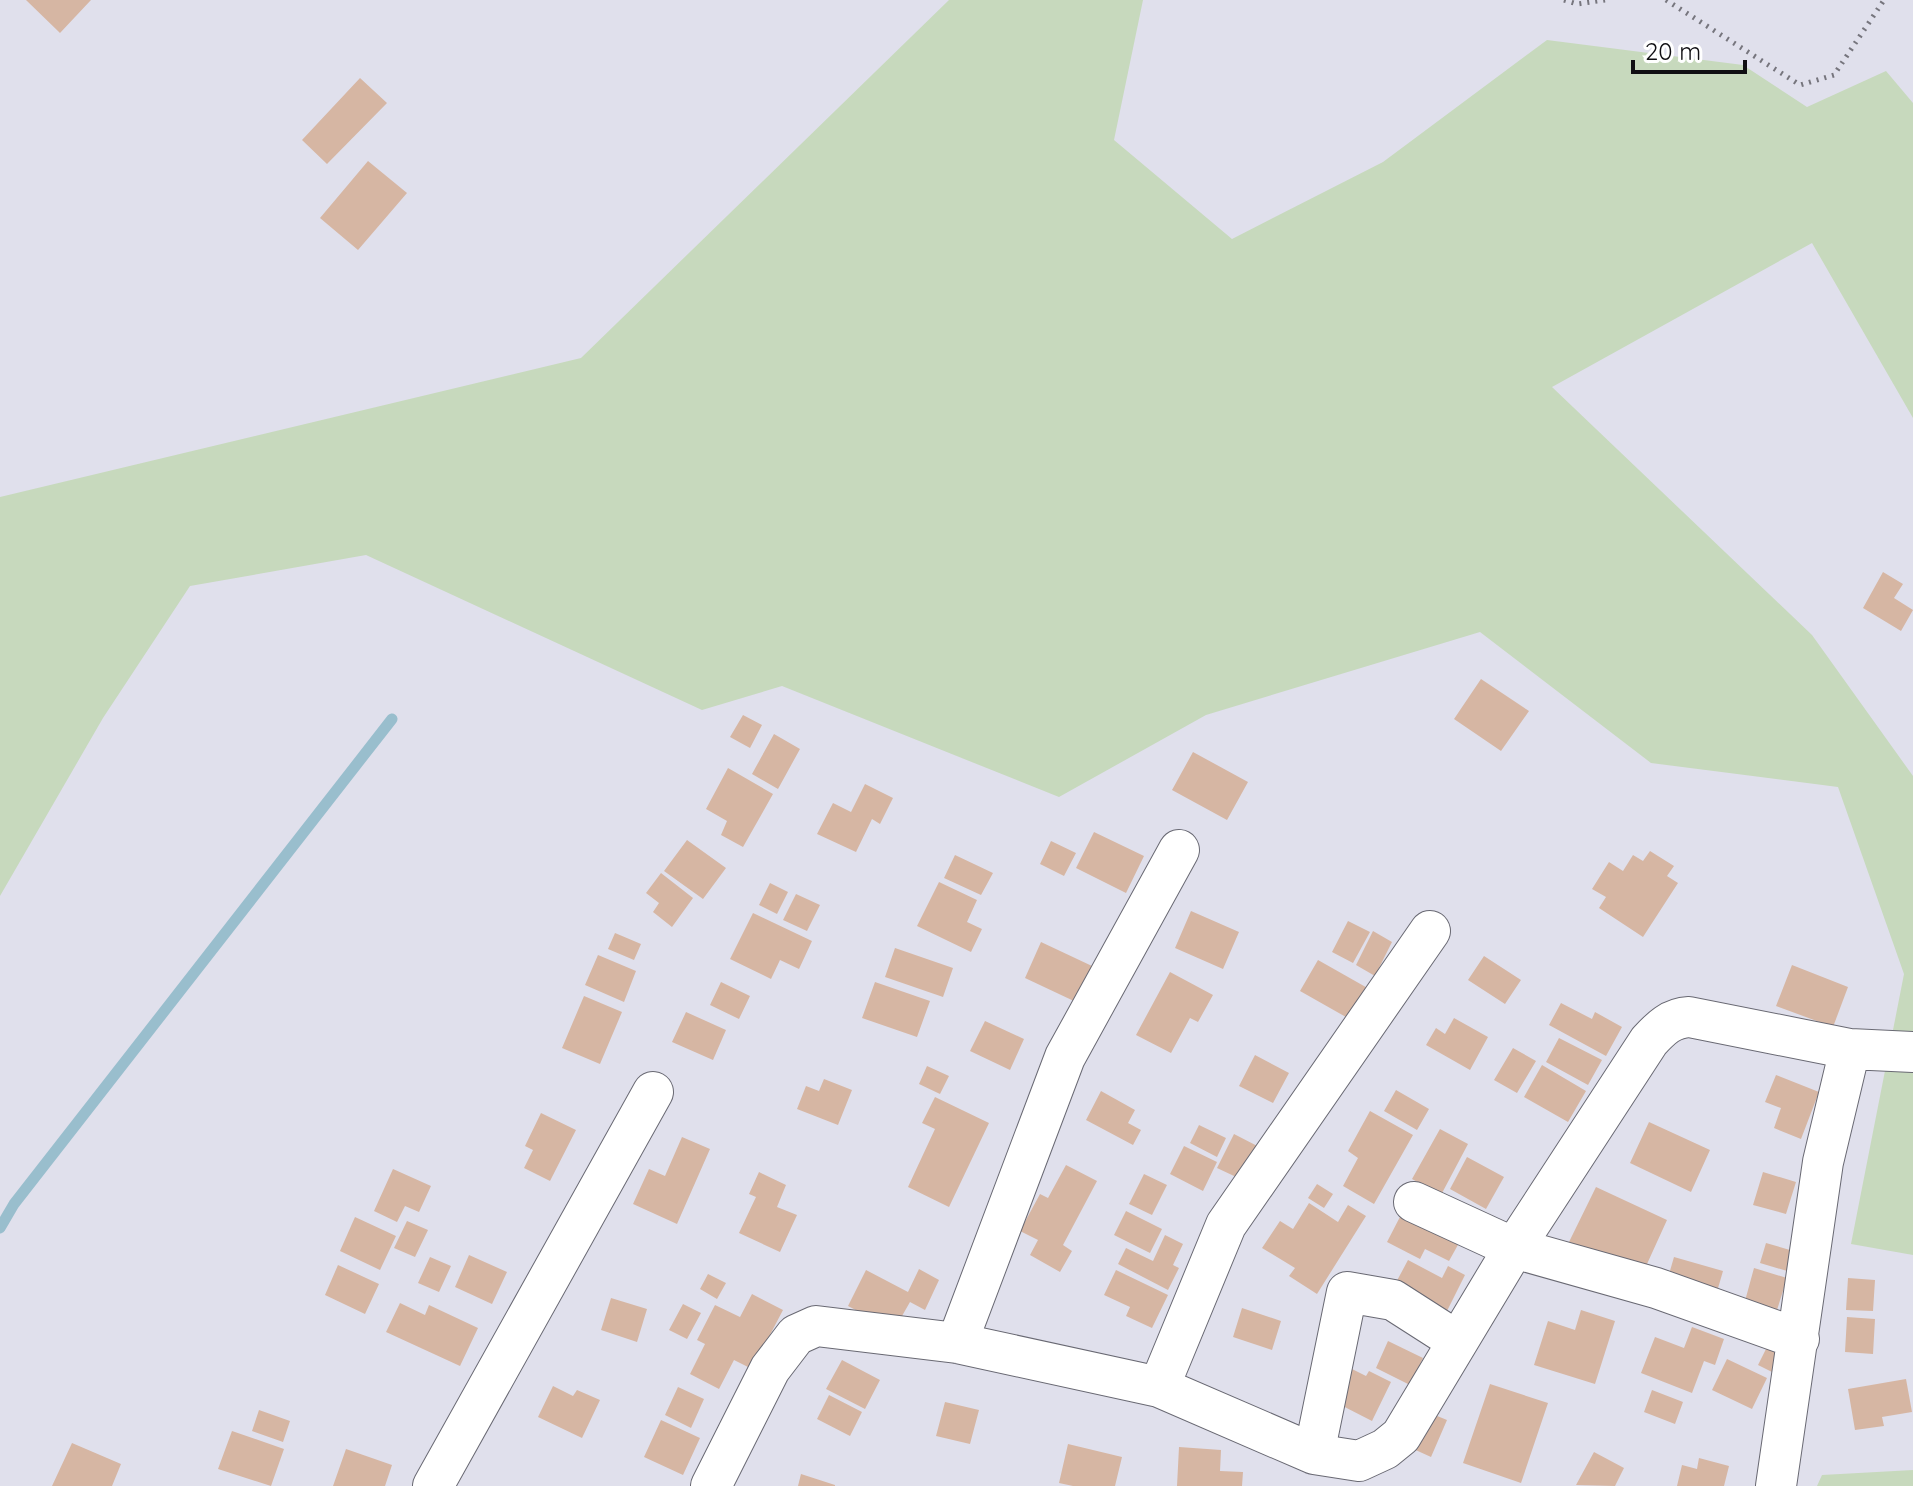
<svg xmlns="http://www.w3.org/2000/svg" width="1913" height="1486" viewBox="0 0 1913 1486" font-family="Quicksand,sans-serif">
	<rect width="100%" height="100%" fill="#e0e0ec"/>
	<path fill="#c7d9bd" d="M 949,0 L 1143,0 L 1114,140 L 1232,239 L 1383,162 L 1547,40 L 1743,65 L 1807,107 L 1886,71 L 1913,103 L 1913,418 L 1812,243 L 1552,387 L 1812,635 L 1913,776 L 1913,1255 L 1851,1244 L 1904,974 L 1838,787 L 1651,763 L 1480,632 L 1206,715 L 1059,797 L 782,686 L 702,710 L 366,555 L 190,586 L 103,718 L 0,896 L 0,497 L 581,358 Z
		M 1913,1470 L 1913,1486 L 1817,1486 L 1822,1475 Z"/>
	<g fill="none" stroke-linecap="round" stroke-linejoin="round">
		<path stroke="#99becd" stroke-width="11" d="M 0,1228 L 14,1204 L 392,719"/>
	</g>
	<path fill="#d6b6a3" d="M 26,0 L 91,0 L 60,33 Z
		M 360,78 L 387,103 L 327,164 L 302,140 Z
		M 368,161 L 407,193 L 358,250 L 320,218 Z
		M 1883,572 L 1903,584 L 1894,598 L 1913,610 L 1901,631 L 1863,608 Z
		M 1481,679 L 1529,711 L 1501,751 L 1454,719 Z
		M 743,715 L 762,725 L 750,748 L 730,737 Z
		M 774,734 L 800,749 L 778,789 L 752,774 Z
		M 1193,752 L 1248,782 L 1227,820 L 1172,790 Z
		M 728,768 L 773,794 L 743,847 L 721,835 L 727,821 L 706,809 Z
		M 865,784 L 893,798 L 880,824 L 872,819 L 856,852 L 817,834 L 833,803 L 851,812 Z
		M 1094,832 L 1144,856 L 1126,893 L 1076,868 Z
		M 687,840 L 726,868 L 703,899 L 664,871 Z
		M 1051,841 L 1076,853 L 1064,876 L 1040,864 Z
		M 1650,851 L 1674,866 L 1667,876 L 1678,883 L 1643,937 L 1599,908 L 1606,897 L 1592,889 L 1609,862 L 1623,871 L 1633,855 L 1643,861 Z
		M 955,855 L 993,873 L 981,895 L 944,878 Z
		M 661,873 L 693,898 L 672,927 L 653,912 L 659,903 L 646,893 Z
		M 939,882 L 977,900 L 967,922 L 982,929 L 971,952 L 917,926 Z
		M 770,883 L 788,892 L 777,914 L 759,905 Z
		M 796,894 L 820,905 L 807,931 L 783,920 Z
		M 1191,911 L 1239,932 L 1223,969 L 1175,948 Z
		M 753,913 L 812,941 L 799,969 L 780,960 L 771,979 L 730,959 Z
		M 1348,921 L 1370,932 L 1353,963 L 1332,952 Z
		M 1373,931 L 1392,942 L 1375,976 L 1356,965 Z
		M 615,933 L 641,944 L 634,960 L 608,949 Z
		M 1041,942 L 1092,966 L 1076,1002 L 1025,978 Z
		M 895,948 L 953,968 L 943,997 L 885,977 Z
		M 598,955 L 636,971 L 624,1002 L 585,985 Z
		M 1484,956 L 1521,980 L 1505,1004 L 1468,980 Z
		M 1318,960 L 1371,990 L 1353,1021 L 1300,991 Z
		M 1792,965 L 1848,987 L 1833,1027 L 1776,1006 Z
		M 1170,972 L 1213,995 L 1198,1022 L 1190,1018 L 1171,1053 L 1136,1035 Z
		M 721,982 L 750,996 L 739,1019 L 710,1005 Z
		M 875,982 L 930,1001 L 917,1037 L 862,1018 Z
		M 584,996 L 622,1012 L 600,1064 L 562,1048 Z
		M 1561,1003 L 1592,1019 L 1595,1012 L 1622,1027 L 1606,1056 L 1549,1025 Z
		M 686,1012 L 726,1030 L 713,1060 L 672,1042 Z
		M 1454,1018 L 1488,1037 L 1470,1070 L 1426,1045 L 1436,1028 L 1445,1034 Z
		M 985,1021 L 1024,1039 L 1010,1070 L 970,1051 Z
		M 1559,1038 L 1602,1060 L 1588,1085 L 1546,1062 Z
		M 1513,1048 L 1536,1061 L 1517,1093 L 1494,1080 Z
		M 1255,1055 L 1289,1073 L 1273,1103 L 1239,1086 Z
		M 1542,1065 L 1586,1091 L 1568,1122 L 1524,1097 Z
		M 927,1066 L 949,1076 L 940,1094 L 919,1084 Z
		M 1776,1075 L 1819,1092 L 1801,1139 L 1774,1128 L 1781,1108 L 1765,1102 Z
		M 824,1079 L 852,1090 L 838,1125 L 797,1109 L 806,1086 L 819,1091 Z
		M 1396,1090 L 1429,1109 L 1417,1130 L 1384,1111 Z
		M 1101,1091 L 1135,1110 L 1128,1123 L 1141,1130 L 1133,1145 L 1086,1120 Z
		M 935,1097 L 989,1123 L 949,1207 L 908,1187 L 935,1129 L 922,1123 Z
		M 1370,1111 L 1413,1135 L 1374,1204 L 1343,1186 L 1358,1158 L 1348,1151 Z
		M 541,1113 L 576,1130 L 550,1181 L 524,1168 L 533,1150 L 525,1146 Z
		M 1649,1122 L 1710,1150 L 1691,1192 L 1630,1163 Z
		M 1199,1125 L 1226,1138 L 1217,1157 L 1190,1143 Z
		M 1440,1129 L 1468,1144 L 1441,1195 L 1412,1179 Z
		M 1234,1134 L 1265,1150 L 1249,1183 L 1217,1168 Z
		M 682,1137 L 710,1149 L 677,1224 L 633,1204 L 649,1169 L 665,1176 Z
		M 1184,1146 L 1217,1162 L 1203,1191 L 1170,1174 Z
		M 1467,1157 L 1504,1177 L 1486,1209 L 1450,1189 Z
		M 1066,1165 L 1097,1181 L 1063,1245 L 1072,1251 L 1060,1272 L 1030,1255 L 1038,1240 L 1020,1231 L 1040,1194 L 1048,1198 Z
		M 393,1169 L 431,1186 L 419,1212 L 405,1206 L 397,1222 L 374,1211 Z
		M 759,1172 L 786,1185 L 777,1207 L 797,1215 L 780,1252 L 739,1233 L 756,1197 L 749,1194 Z
		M 1763,1172 L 1796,1182 L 1786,1214 L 1753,1205 Z
		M 1144,1174 L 1167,1185 L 1152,1215 L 1129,1204 Z
		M 1317,1184 L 1333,1194 L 1324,1208 L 1308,1198 Z
		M 1596,1187 L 1667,1220 L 1642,1275 L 1569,1242 Z
		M 1309,1203 L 1338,1222 L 1348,1205 L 1366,1216 L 1317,1294 L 1289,1276 L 1295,1268 L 1262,1248 L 1280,1221 L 1293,1229 Z
		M 1126,1211 L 1162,1229 L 1150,1253 L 1114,1235 Z
		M 1402,1213 L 1459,1243 L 1449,1261 L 1425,1249 L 1420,1259 L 1387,1242 Z
		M 355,1217 L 396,1236 L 380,1270 L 340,1251 Z
		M 407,1221 L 428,1230 L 415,1257 L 394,1248 Z
		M 1165,1235 L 1183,1244 L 1173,1265 L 1179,1268 L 1168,1290 L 1118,1264 L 1126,1248 L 1153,1261 Z
		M 1766,1243 L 1800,1253 L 1794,1273 L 1760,1263 Z
		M 469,1255 L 507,1272 L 492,1304 L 455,1287 Z
		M 430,1257 L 451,1266 L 439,1292 L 418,1283 Z
		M 1674,1257 L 1723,1271 L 1714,1302 L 1665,1288 Z
		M 1408,1260 L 1442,1278 L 1448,1266 L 1465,1275 L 1444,1317 L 1392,1290 Z
		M 338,1265 L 379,1284 L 365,1314 L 325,1295 Z
		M 1754,1268 L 1787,1278 L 1777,1310 L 1745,1301 Z
		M 919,1269 L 939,1280 L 925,1310 L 910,1302 L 894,1330 L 848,1306 L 866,1270 L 908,1292 Z
		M 1116,1270 L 1168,1295 L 1152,1328 L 1126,1316 L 1130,1307 L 1104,1295 Z
		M 708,1274 L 726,1283 L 717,1299 L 700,1289 Z
		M 1848,1278 L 1875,1280 L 1873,1311 L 1846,1310 Z
		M 752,1294 L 783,1310 L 752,1369 L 734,1360 L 719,1389 L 690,1374 L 705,1344 L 697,1340 L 715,1305 L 740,1317 Z
		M 611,1298 L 647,1309 L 637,1342 L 601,1330 Z
		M 400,1303 L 425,1315 L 429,1305 L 478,1328 L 460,1366 L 386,1332 Z
		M 683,1304 L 701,1313 L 687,1339 L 669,1330 Z
		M 1242,1308 L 1281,1321 L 1272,1350 L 1233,1337 Z
		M 1581,1310 L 1615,1321 L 1595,1384 L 1534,1365 L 1548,1321 L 1575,1330 Z
		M 1847,1317 L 1875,1319 L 1873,1354 L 1845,1352 Z
		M 1692,1327 L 1724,1339 L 1715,1365 L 1704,1361 L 1692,1393 L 1641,1373 L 1655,1337 L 1684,1348 Z
		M 1388,1341 L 1423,1358 L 1410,1385 L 1376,1368 Z
		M 1769,1343 L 1789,1353 L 1778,1375 L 1758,1365 Z
		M 1727,1359 L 1767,1378 L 1752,1409 L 1712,1390 Z
		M 842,1360 L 880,1380 L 865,1409 L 826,1389 Z
		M 1348,1367 L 1366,1376 L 1369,1371 L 1391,1382 L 1372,1421 L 1331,1400 Z
		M 1906,1379 L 1912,1412 L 1882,1417 L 1884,1426 L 1855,1430 L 1848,1389 Z
		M 1490,1384 L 1548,1403 L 1521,1483 L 1463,1463 Z
		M 553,1386 L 573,1396 L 577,1390 L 600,1400 L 582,1438 L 538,1417 Z
		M 678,1387 L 704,1399 L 691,1428 L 665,1415 Z
		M 1652,1390 L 1683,1402 L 1675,1424 L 1644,1412 Z
		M 829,1395 L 862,1412 L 850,1436 L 817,1419 Z
		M 945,1402 L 979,1410 L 970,1444 L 936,1436 Z
		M 259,1410 L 290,1421 L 283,1442 L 252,1431 Z
		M 1425,1411 L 1447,1420 L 1431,1457 L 1409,1447 Z
		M 661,1420 L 700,1438 L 683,1475 L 644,1457 Z
		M 232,1431 L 284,1449 L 271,1486 L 218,1469 Z
		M 72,1443 L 121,1464 L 112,1486 L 52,1486 Z
		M 1068,1444 L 1122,1457 L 1115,1486 L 1073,1486 L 1059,1483 Z
		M 1179,1447 L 1221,1450 L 1220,1471 L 1243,1472 L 1242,1486 L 1177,1486 Z
		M 346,1449 L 392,1465 L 385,1486 L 333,1486 Z
		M 1594,1452 L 1624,1468 L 1615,1486 L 1576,1485 Z
		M 1699,1458 L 1729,1466 L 1724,1486 L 1677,1486 L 1682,1465 L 1697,1469 Z
		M 801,1474 L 835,1485 L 835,1486 L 798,1486 Z"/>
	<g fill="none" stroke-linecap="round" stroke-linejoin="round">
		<defs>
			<path id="street" d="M 1414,1202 L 1514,1248 L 1656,1288 L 1799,1339
				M 957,1343 L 1065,1057 L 1179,850
				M 1159,1387 L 1226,1225 L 1430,931
				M 1314,1454 L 1347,1292 L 1393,1300 L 1457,1341
				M 433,1486 L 653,1092
				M 711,1486 L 770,1369 L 796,1335 L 816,1326 L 957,1343 L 1159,1387 L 1314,1454 L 1359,1461 L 1385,1449 L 1401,1436 L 1514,1248 L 1649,1041 C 1661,1028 1671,1018 1689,1017 L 1850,1049
				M 1776,1486 L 1823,1162 L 1850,1049 L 1913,1052"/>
		</defs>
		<use href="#street" stroke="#696973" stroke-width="42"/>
		<path stroke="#76757d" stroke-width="5" stroke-dasharray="2 6" stroke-linecap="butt" d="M 1564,0 L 1577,4 L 1605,0
			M 1666,0 L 1800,85 L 1834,75 L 1884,0"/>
		<use href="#street" stroke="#fff" stroke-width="40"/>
	</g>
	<path d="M1633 60v12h112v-12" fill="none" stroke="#100f13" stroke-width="4"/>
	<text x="1645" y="60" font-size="24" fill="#100f13" stroke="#ffffff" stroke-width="6" paint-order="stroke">20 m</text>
</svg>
